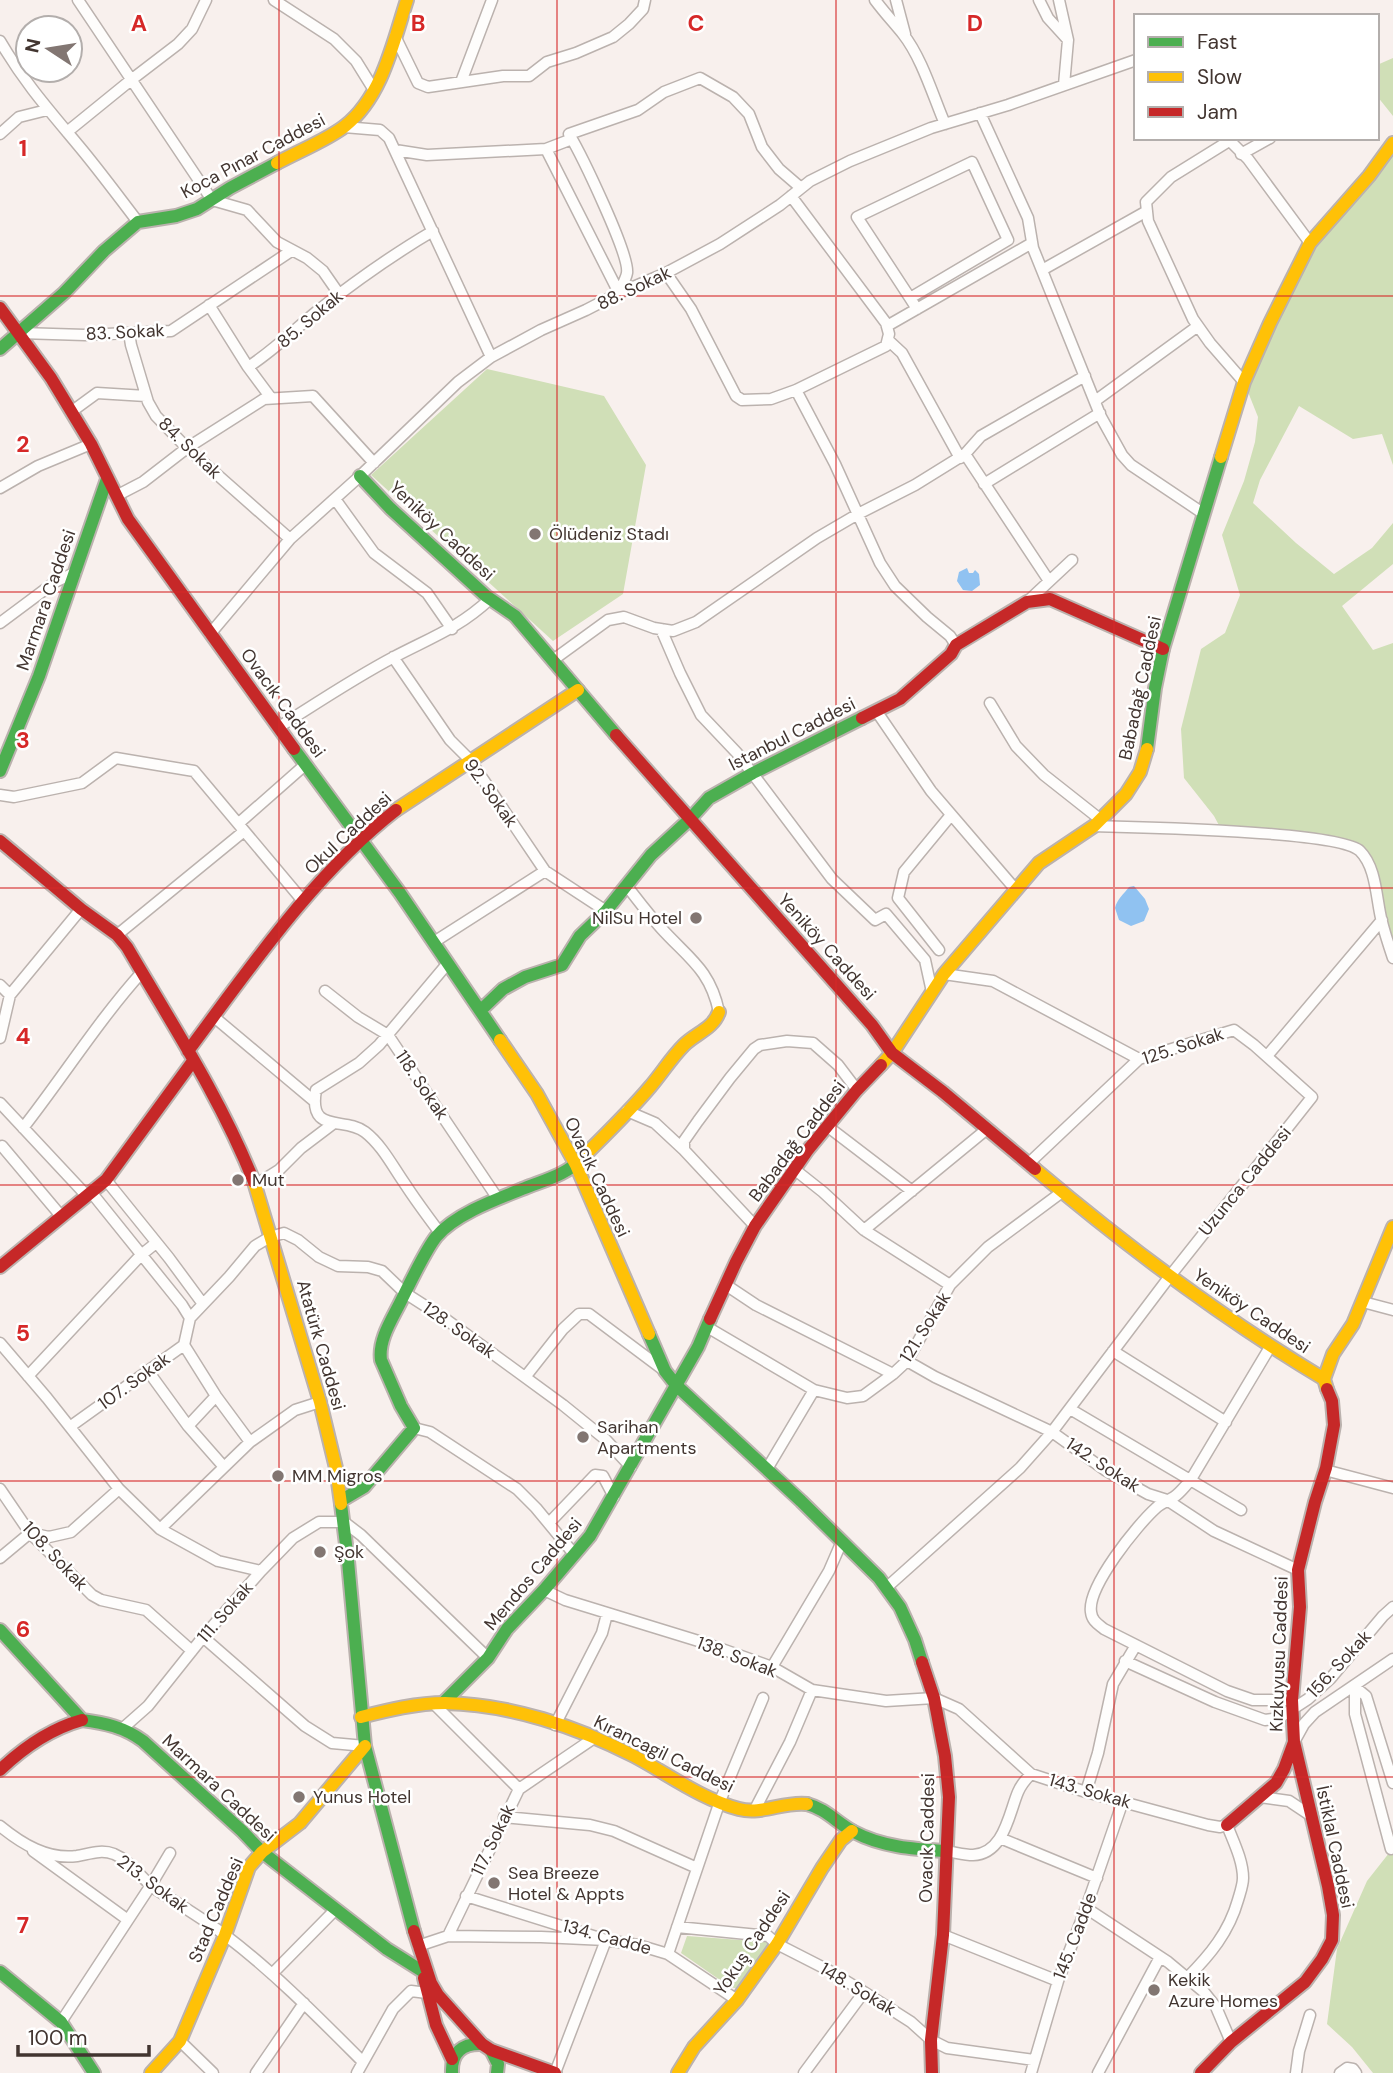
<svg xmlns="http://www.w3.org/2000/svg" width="1393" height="2073" viewBox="0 0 1393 2073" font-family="'DM Sans',sans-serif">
	<rect width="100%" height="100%" fill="#f8f0ed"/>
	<path fill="#d0dfb7" d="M 1393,58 L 1393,116 L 1377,96 L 1377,65 Z
		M 1393,143 L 1393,465 L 1382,434 L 1353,439 L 1299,406 L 1260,480 L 1253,503 L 1296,543 L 1334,574 L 1372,548 L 1393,523 L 1393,564 L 1342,606 L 1373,650 L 1393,643 L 1393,948 L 1372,876 L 1359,849 L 1222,831 L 1214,816 L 1184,778 L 1181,729 L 1201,649 L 1225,633 L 1240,595 L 1222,535 L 1244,481 L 1255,442 L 1258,417 L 1244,382 L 1302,262 Z
		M 487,369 L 604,396 L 646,465 L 623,594 L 553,641 L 371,475 Z
		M 1393,1848 L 1393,2073 L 1373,2073 L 1352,2047 L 1327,2024 L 1337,1949 L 1367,1881 Z
		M 687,1936 L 767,1942 L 768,1947 L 739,1989 L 730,1987 L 681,1953 Z"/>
	<path fill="#90c2f1" d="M 967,568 L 969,573 L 973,573 L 975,570 L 979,574 L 980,585 L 972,591 L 963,590 L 957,581 L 959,572 Z
		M 1134,886 L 1145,899 L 1149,909 L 1144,921 L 1131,926 L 1119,920 L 1115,908 C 1117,899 1124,894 1129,887 Z"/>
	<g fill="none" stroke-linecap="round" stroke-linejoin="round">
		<defs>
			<path id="street" d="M 78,0 L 212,200 L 247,210 L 277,242 L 307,258 L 323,271 L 339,294
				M 274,0 L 334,39 L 356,61 L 374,90
				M 875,0 C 884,12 894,23 903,34 C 922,58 933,96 945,124
				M 896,0 L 905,34
				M 1039,0 L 1048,18 L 1068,40 L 1064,85
				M 1059,0 L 1068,40
				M 395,36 L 418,83 L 428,87 L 503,76 L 529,76 L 547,62 L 576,53 L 613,37 L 629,24 L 643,9 L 645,0
				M 0,41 C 24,82 48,109 78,145 C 99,170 118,196 138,222
				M 461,82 L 492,0
				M 980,113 L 1028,218 L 1033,248 L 1101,417 L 1122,455 L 1131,465 L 1204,514
				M 344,127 L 380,130 L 389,138 L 491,357
				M 67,132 L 131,80 L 178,44 L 192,29 L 206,0
				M 0,134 L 19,117 L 47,110
				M 1227,138 L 1248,159 L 1310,243
				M 1229,141 L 1171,177 L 1146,202 L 1148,221 L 1193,319 L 1210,343 L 1244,382
				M 546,149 L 619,293
				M 395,150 L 427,155 L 546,149 L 572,139
				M 1241,154 L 1270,138
				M 1042,270 L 1147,211
				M 666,273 L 691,309 L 736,396 L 742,400 L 771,399 L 796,390 L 886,346 L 889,334 L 886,323 L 791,196
				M 619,293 C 621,287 626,279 627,273 C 630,255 581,154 569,134 L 638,110 L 664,92 L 700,78 L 733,97 L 749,114 L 762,147 L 779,169 L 801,188
				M 910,298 L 1008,240 L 972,162 L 857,217 L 910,298 L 917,309
				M 209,305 L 248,367 C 273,351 293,331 316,312 C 353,283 392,255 433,231
				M 887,326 L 1032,243
				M 20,333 L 85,335 L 171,331 L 291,251
				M 129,333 L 131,345 L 148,402 L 156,416 L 187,448 L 290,539
				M 888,340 L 902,353 L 960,458
				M 248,367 L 271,398
				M 796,390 L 835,464 L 880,563 L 895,586 L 927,617 L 950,636 L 956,645
				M 1095,401 L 1198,326
				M 71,412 L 97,393 L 146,396
				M 965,454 L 1049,581
				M 984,484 L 1100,413
				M 0,488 L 38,466 L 91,444
				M 116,496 L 143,482 L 187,448 L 264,399 L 313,396 L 374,463
				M 335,499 L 374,553 L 427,593 L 452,629
				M 1027,602 L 1072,560
				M 0,623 L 55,582 L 76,572
				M 661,629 L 680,673 L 701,715 L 737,753 L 832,879 L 875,920 L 886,914 L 925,960 L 932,992
				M 210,634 L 290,539 L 360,476 L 458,382 L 491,357 L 541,330 L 586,310 L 619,293 L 666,273 L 720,244 L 780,205 L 810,181 L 850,161 L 931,128 L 1008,105 L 1136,60
				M 393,657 L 450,740 L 470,760 L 545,871 L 606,911
				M 553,660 L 608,620 L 624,617 L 654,628 L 673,631 L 696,622 L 817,538 L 858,514 L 915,485 L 965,454 L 981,436 L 1085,376
				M 990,703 L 1016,746 L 1044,775 L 1101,820
				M 877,712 L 931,791 L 1016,890
				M 279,727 C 317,703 354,678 394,657 C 430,638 459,628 490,599
				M 0,795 L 14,797 L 82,783 L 116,758 L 194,771 L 303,901
				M 239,823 L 306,764
				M 1094,826 C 1134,827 1340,831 1360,851 C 1377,868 1376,900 1382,922 C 1385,934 1389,946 1393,958
				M 626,885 C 637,899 648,914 661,928 C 688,958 710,969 719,1012
				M 117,935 L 243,832
				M 434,942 L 545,871
				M 939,950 L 898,898 L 904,872 L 951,815
				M 944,974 L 993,981 L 1139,1059
				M 0,985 L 10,995
				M 325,991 L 358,1017 L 388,1035 L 498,1199
				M 214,1017 L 314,1101
				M 0,1038 L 10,995 L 81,909
				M 1267,1056 L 1382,920
				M 0,1103 L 87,1196
				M 627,1111 L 655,1123 L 684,1150 L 755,1226
				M 827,1126 L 912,1191
				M 23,1128 C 63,1077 98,1021 142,972
				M 2,1146 L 61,1216
				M 684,1150 L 684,1141 L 698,1121 L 730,1078 L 754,1049 L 760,1045 L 787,1041 L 813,1043 L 838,1065 L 857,1090
				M 794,1169 L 823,1192 L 864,1230 L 950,1285
				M 106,1180 L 169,1258 L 203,1304
				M 255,1185 L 279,1170 L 301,1148 L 334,1123
				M 91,1192 L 182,1305 L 190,1318
				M 864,1230 L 987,1129
				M 440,1233 C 428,1217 416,1201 405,1184 C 393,1167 382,1145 365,1132 C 344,1116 308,1135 316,1090 L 359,1063 L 379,1045 L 448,963
				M 726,1285 L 756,1305 L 893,1374
				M 1363,1302 L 1393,1310
				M 707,1327 L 814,1390
				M 0,1343 L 47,1398 L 119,1489 L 160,1529 L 218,1561 L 261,1571
				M 184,1345 L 216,1396 L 250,1442
				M 1270,1347 L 1190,1481 C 1185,1486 1180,1493 1174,1497 C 1168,1501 1161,1503 1156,1508 C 1137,1525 1087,1587 1091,1612 C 1092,1621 1098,1624 1104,1629 L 1227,1691 L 1253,1700 L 1292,1700
				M 1113,1351 L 1226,1422
				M 907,1361 L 935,1377 L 1052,1432 L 1105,1470 L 1148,1494 L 1167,1500 L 1214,1531 L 1298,1570
				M 148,1371 L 188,1426 L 224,1467
				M 28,1376 L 141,1255 L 156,1243
				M 526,1376 L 563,1329 L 579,1314 L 589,1314 L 665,1371
				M 1070,1409 L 1241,1510
				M 71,1426 L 184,1345 L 190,1318 L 229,1277 L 255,1246 L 270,1237 L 284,1233 L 298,1240 L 319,1257 L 338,1266 L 368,1267 L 382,1271 L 405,1293 L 444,1318 L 563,1405 L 605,1439 L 631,1467
				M 188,1426 L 216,1396
				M 414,1428 L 430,1432 L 517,1489 L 536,1508 L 574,1554
				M 767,1469 L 814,1390 L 847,1398 L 863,1396 L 893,1374 L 907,1361 L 950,1285 L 988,1247 L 1062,1192
				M 1325,1470 L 1393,1488
				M 0,1489 L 30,1533 L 92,1595 L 101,1600 L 146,1610 L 192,1651
				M 549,1523 L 595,1475 L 603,1476 L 614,1497
				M 160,1529 L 250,1442 L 295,1410 L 320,1402
				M 0,1558 L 30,1533 L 49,1537 L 71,1532 L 119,1489
				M 886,1588 L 1020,1468 L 1052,1432 L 1170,1276 L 1312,1097 L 1254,1045 L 1234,1030 L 1139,1059 L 1028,1164
				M 544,1590 L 565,1600 L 705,1643 L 772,1667 L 812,1690 L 886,1701 L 934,1698 L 959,1709 L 1031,1774 L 1086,1792 L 1208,1825 L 1220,1827 L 1227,1825 C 1233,1841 1243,1860 1243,1878 C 1243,1885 1240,1893 1238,1900 C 1229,1932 1210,1955 1187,1978
				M 203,1637 L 305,1726 L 332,1743 L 365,1746
				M 1125,1661 L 1215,1702 L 1265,1720 L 1279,1718 L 1308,1699 L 1330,1679 L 1383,1616 L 1393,1607
				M 772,1667 L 829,1571 L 842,1541
				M 1355,1687 L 1355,1714 L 1391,1849
				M 1355,1687 L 1366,1696 L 1393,1783
				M 434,1704 L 519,1789
				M 555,1725 L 602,1633 L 607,1614
				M 122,1729 L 148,1706 L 203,1637 L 261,1571 L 293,1538 L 319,1522 L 344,1522 L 361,1535 L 488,1658
				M 1294,1742 L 1304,1724 L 1315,1712 L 1393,1659
				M 1086,1792 L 1098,1753 L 1113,1684 L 1136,1645
				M 1260,1797 L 1289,1801 L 1310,1815
				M 754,1811 L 790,1742 L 812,1690
				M 504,1817 L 590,1825 L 614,1831 L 697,1868
				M 0,1826 C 22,1844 48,1860 77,1856 C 89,1854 101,1849 114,1854 C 131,1861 140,1877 154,1888 C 178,1904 202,1918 225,1935 C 275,1973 319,2018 363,2062
				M 1000,1838 L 1097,1878
				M 33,1851 L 128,1920
				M 945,1851 C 954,1852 964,1855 973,1855 C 1004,1854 1009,1813 1018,1792 C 1021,1785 1026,1779 1031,1774
				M 466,1896 L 606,1940 L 638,1945 L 668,1954 L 737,2000
				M 1086,1908 L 1168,1962 L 1204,1992 L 1216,2007 L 1231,2042
				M 677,1927 L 768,1936 L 777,1944 L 828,1970 L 864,1992 L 911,2022 L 931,2040 L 947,2048 L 1034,2060
				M 943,1935 L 1058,1981
				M 448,1936 L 519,1789 L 594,1738
				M 418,1946 L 448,1936 L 541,1937 L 606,1940 L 555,2073
				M 668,1954 L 720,1801 L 763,1698
				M 272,1974 L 335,1910
				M 61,2022 L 151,1885 L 170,1853
				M 180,2041 L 213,2073
				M 256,2073 L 304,2003
				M 357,2073 L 393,2009 L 411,1991 L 427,1993
				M 804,2073 L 864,1992
				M 1031,2073 L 1058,1981 L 1086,1908 L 1123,1801
				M 1098,2073 L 1160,1957
				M 1296,2073 L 1299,2051 L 1310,2015
				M 1340,2073 L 1347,2068 L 1353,2069 L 1356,2073"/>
			<path id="fast" d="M 0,349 L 64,293 L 104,251 L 138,222 L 176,216 L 197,209 L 230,188 L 277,163
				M 360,476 L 390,508 L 486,596 L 515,616 L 616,735
				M 294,749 L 400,893 L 500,1040
				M 1147,749 L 1155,688 L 1163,649 L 1221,457
				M 0,771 L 39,676 L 107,479
				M 481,1010 L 503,989 L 525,977 L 562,965 L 580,936 L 606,911 L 651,855 L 690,819 L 709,798 L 753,773 L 862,718
				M 649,1334 L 665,1371 L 676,1385 L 801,1501 L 879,1578 L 900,1607 L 915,1640 L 922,1662
				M 342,1500 L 364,1487 L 414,1428 L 401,1406 L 381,1360 C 378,1339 393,1318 402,1299 C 410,1283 425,1251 436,1237 C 455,1214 497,1199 525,1188 C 545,1180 568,1174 582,1158
				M 341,1504 L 348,1561 L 365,1746 L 414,1931
				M 0,1630 L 82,1720 C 105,1723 124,1727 143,1741 L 242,1831 L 262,1852 L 387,1949 L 422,1971
				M 443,1703 L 488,1658 L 507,1629 L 544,1590 L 590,1536 L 698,1347 L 710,1319
				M 807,1804 C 826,1809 837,1823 854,1832 C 882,1847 914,1849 945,1851
				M 0,1972 L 61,2022 L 94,2073
				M 491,2050 L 498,2064 L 497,2073
				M 452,2073 C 451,2053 462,2043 482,2044"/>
			<path id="slow" d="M 277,163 C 297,152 329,139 345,126 C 382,97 393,43 407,0
				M 1221,457 L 1244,382 L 1270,323 L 1310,243 L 1369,176 L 1393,143
				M 396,810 L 578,690
				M 500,1040 L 537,1094 L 576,1165 L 649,1334
				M 881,1065 L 892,1053 L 944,974 L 1039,863 L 1094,826 L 1126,794 L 1140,772 L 1147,749
				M 582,1158 C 605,1135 629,1112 650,1087 C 662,1073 671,1058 684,1045 C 696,1033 713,1029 719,1012
				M 1035,1169 C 1126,1246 1222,1318 1324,1379
				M 254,1182 L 320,1402 L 336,1468 L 341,1504
				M 1327,1389 L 1324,1379 L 1333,1354 L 1353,1324 L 1393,1227
				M 361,1717 C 388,1710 417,1703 445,1703 C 509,1704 578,1727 634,1756 C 668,1774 701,1799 739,1809 C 762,1815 784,1801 807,1804
				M 151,2073 L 180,2041 L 225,1935 L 249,1867 L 262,1852 L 300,1823 L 365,1746
				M 678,2073 L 694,2047 L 737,2000 L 777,1944 L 822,1868 L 841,1840 L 852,1831"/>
			<path id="jam" d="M 0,308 L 51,378 L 91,444 L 128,519 L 294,749
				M 862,718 L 900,699 L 951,654 L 956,645 L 1027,602 L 1050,599 L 1163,649
				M 616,735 L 872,1025 L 892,1053 L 943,1092 L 1035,1169
				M 0,841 L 81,909 L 117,935 L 127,947 C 172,1024 221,1099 254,1182
				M 188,1051 C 250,968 314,874 396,810
				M 0,1267 L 106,1180 L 193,1061
				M 710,1319 L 736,1262 L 755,1226 L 807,1151 L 857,1090 L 881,1065
				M 922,1662 L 934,1698 L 945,1756 L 949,1797 L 943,1935 L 931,2040 L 932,2073
				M 0,1770 C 24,1747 50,1729 82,1720
				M 1227,1825 L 1276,1783 L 1284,1769 L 1294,1742 L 1292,1700 L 1300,1607 L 1298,1570 L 1315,1502 L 1326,1468 L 1334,1425 L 1332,1401 L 1327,1389
				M 414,1931 L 431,1983 L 438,1995 L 482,2044 L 491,2050 L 555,2073
				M 424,1978 L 436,2025 L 452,2059
				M 1201,2073 L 1231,2042 L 1305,1982 L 1322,1959 L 1332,1940 L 1333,1915 L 1328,1886 L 1294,1742"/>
		</defs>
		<use href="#street" stroke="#bbb2ae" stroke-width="13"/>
		<use href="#fast" stroke="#bbb2ae" stroke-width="16"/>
		<use href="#slow" stroke="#bbb2ae" stroke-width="16"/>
		<use href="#jam" stroke="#bbb2ae" stroke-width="16"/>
		<use href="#street" stroke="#fefdfc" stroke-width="10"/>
		<use href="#fast" stroke="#4caf50" stroke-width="12"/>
		<use href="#slow" stroke="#ffc107" stroke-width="12"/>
		<use href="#jam" stroke="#c62828" stroke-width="12"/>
	</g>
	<path fill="none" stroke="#d62828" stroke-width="2" stroke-opacity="0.55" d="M 279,0 L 279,2073M 557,0 L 557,2073M 836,0 L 836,2073M 1114,0 L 1114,2073M 0,296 L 1393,296M 0,592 L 1393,592M 0,888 L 1393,888M 0,1185 L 1393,1185M 0,1481 L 1393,1481M 0,1777 L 1393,1777"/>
	<g fill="#827672" stroke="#fff" stroke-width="2.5">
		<circle cx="535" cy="534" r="7"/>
		<circle cx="696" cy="918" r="7"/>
		<circle cx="238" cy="1180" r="7"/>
		<circle cx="583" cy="1437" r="7"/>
		<circle cx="278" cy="1476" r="7"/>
		<circle cx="320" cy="1552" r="7"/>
		<circle cx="299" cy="1797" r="7"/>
		<circle cx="494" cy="1883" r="7"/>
		<circle cx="1154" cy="1990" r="7"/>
	</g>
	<g text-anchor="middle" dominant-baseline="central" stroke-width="5" stroke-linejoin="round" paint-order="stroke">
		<g font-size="18" fill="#423530" stroke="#fff">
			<text transform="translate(253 156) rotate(-28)">Koca Pınar Caddesi</text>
			<text transform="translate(634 288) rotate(-25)">88. Sokak</text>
			<text transform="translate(310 319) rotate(-40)">85. Sokak</text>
			<text transform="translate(125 332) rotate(-3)">83. Sokak</text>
			<text transform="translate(190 448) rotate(44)">84. Sokak</text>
			<text transform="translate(442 531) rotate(43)">Yeniköy Caddesi</text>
			<text transform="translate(46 600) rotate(-71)">Marmara Caddesi</text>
			<text transform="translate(1140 688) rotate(-78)">Babadağ Caddesi</text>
			<text transform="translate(283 703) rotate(54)">Ovacık Caddesi</text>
			<text transform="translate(792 734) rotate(-27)">Istanbul Caddesi</text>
			<text transform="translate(491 793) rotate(55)">92. Sokak</text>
			<text transform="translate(348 833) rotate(-43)">Okul Caddesi</text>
			<text transform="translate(827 947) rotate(48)">Yeniköy Caddesi</text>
			<text transform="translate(1183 1046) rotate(-18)">125. Sokak</text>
			<text transform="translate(422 1085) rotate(56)">118. Sokak</text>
			<text transform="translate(797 1141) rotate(-53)">Babadağ Caddesi</text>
			<text transform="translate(597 1177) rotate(65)">Ovacık Caddesi</text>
			<text transform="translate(1245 1181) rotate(-51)">Uzunca Caddesi</text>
			<text transform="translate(1252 1311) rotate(34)">Yeniköy Caddesi</text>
			<text transform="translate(925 1327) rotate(-58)">121. Sokak</text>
			<text transform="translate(459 1330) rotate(35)">128. Sokak</text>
			<text transform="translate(321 1345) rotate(74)">Atatürk Caddesi</text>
			<text transform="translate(134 1381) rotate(-36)">107. Sokak</text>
			<text transform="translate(1103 1465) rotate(33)">142. Sokak</text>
			<text transform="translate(55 1556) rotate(47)">108. Sokak</text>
			<text transform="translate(533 1574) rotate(-50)">Mendos Caddesi</text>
			<text transform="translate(225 1612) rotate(-49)">111. Sokak</text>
			<text transform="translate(1279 1654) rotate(-88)">Kızkuyusu Caddesi</text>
			<text transform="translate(737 1657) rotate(21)">138. Sokak</text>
			<text transform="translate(1339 1664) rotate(-47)">156. Sokak</text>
			<text transform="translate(664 1754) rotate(26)">Kırancagil Caddesi</text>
			<text transform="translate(219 1788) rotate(43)">Marmara Caddesi</text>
			<text transform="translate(1090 1791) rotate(16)">143. Sokak</text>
			<text transform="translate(927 1838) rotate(-89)">Ovacık Caddesi</text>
			<text transform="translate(493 1840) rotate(-64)">117. Sokak</text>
			<text transform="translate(1335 1847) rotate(78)">İstiklal Caddesi</text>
			<text transform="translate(153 1884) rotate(37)">213. Sokak</text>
			<text transform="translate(216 1910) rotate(-67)">Stad Caddesi</text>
			<text transform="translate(1075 1936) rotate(-69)">145. Cadde</text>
			<text transform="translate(607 1937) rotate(15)">134. Cadde</text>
			<text transform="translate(752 1943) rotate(-56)">Yokuş Caddesi</text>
			<text transform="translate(858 1989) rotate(31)">148. Sokak</text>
		</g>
		<g font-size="18" fill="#423530" stroke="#fff" text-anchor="start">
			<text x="549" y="534">Ölüdeniz Stadı</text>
			<text x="682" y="918" text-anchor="end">NilSu Hotel</text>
			<text x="252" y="1180">Mut</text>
			<text x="597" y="1427">Sarihan<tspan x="597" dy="21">Apartments</tspan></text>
			<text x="292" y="1476">MM Migros</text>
			<text x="334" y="1552">Şok</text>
			<text x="313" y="1797">Yunus Hotel</text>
			<text x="508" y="1873">Sea Breeze<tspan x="508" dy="21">Hotel &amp; Appts</tspan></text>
			<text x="1168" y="1980">Kekik<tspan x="1168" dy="21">Azure Homes</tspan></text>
		</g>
	</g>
	<g font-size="23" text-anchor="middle" font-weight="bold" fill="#d62828" stroke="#fff" stroke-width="5" stroke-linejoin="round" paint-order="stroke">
		<text x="139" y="31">A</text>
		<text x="418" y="31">B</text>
		<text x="696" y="31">C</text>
		<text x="975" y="31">D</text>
		<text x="23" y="156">1</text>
		<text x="23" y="452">2</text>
		<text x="23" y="748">3</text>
		<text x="23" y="1044">4</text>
		<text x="23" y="1341">5</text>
		<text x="23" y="1637">6</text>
		<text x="23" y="1933">7</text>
	</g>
	<rect x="1134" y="14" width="245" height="126" fill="#ffffff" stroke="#b3aeac" stroke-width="2"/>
	<rect x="1148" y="37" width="35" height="10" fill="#4caf50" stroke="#b3aeac" stroke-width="2"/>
	<text x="1197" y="49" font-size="21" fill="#423530">Fast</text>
	<rect x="1148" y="72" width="35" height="10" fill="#ffc107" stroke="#b3aeac" stroke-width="2"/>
	<text x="1197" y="84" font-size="21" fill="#423530">Slow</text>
	<rect x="1148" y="107" width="35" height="10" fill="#c62828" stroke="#b3aeac" stroke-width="2"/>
	<text x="1197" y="119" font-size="21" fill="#423530">Jam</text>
	<g transform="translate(49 49) rotate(282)"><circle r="33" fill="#ffffff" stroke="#b3aeac" stroke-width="2"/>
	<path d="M0-5L12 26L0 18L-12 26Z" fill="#827672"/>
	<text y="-10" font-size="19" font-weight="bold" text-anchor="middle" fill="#423530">N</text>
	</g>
	<path d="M18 2045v10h131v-10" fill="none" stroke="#423530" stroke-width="3.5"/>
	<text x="28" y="2045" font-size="21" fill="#423530" stroke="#ffffff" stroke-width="5" paint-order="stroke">100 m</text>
</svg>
